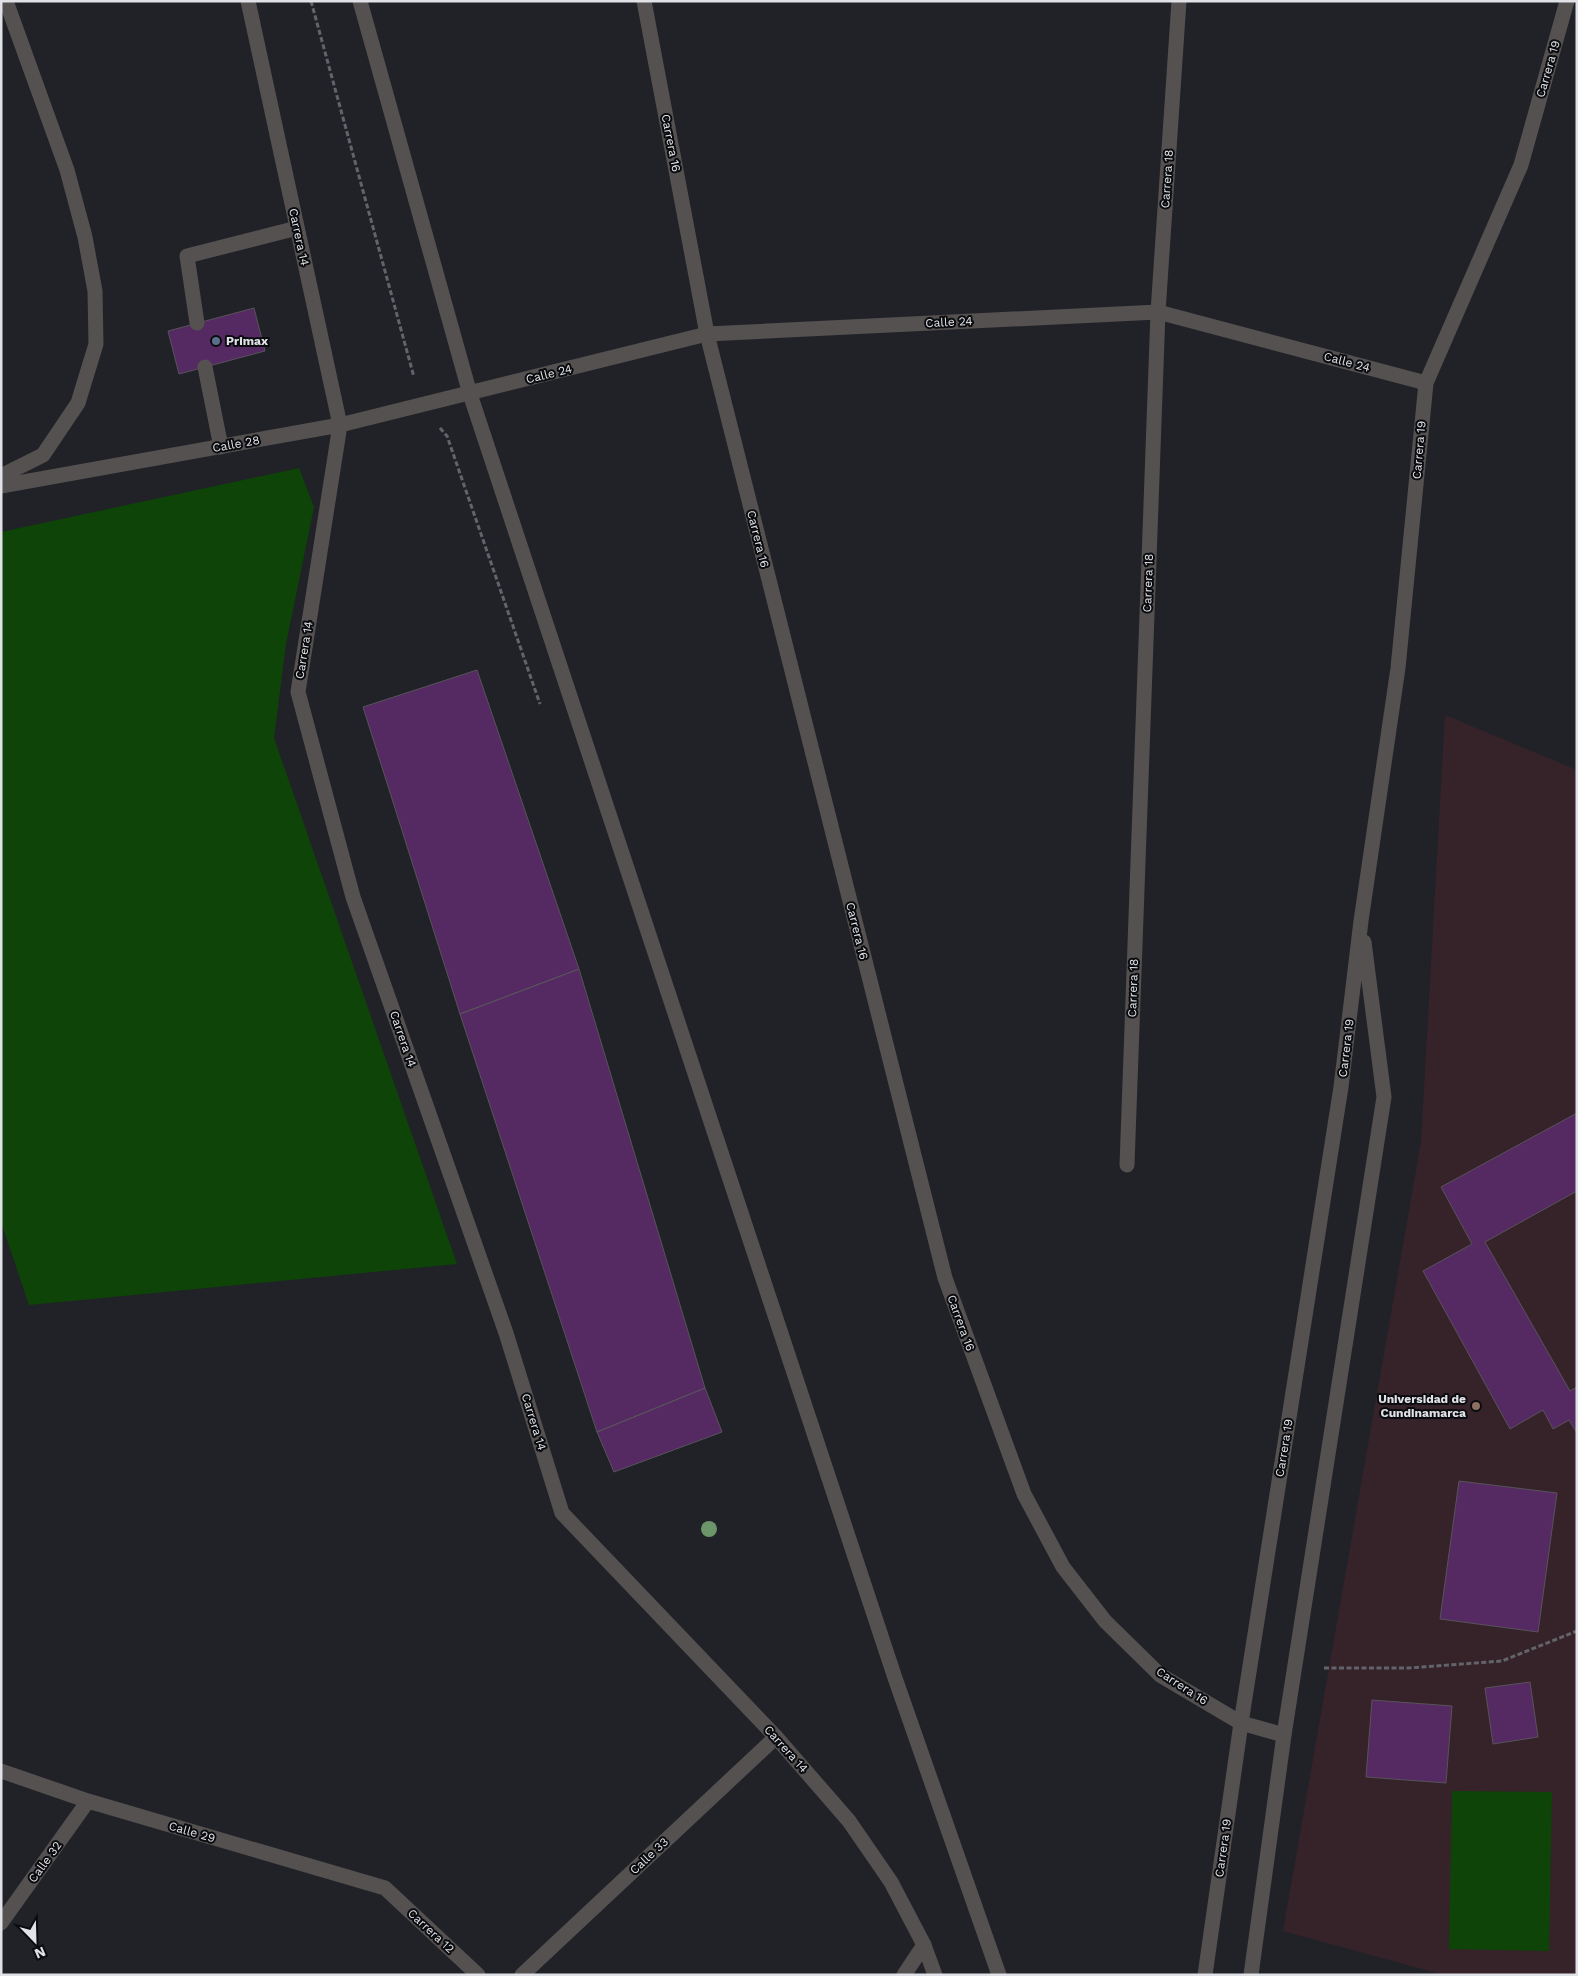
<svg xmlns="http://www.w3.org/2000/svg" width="1578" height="1976" viewBox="0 0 1578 1976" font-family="'Work Sans',sans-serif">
	<rect width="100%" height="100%" fill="#202228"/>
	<path fill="#362329" d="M 1445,715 L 1577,770 L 1577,1975 L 1444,1975 L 1283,1931 L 1421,1142 Z"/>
	<path fill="#0e4408" d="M 299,468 L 314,507 L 286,644 L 274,738 L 457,1264 L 29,1305 L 1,1222 L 1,532 Z
		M 1452,1791 L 1552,1792 L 1549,1951 L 1449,1949 Z"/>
	<path fill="#552a63" stroke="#58535a" d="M 254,308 L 265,351 L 179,374 L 168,331 Z
		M 477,670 L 579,969 L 460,1014 L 363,707 Z
		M 579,969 L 705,1388 L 597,1432 L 460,1014 Z
		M 1577,1113 L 1577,1191 L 1485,1242 L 1570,1391 L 1577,1387 L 1577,1433 L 1569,1420 L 1553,1429 L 1543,1410 L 1510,1429 L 1423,1271 L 1472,1244 L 1441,1187 Z
		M 705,1388 L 722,1432 L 614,1472 L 597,1432 Z
		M 1459,1481 L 1557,1493 L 1538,1632 L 1440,1619 Z
		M 1530,1682 L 1538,1737 L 1493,1744 L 1485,1688 Z
		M 1372,1700 L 1452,1706 L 1446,1783 L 1366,1777 Z"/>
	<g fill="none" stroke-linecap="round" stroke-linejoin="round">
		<path stroke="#62646a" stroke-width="3" stroke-dasharray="5 2.5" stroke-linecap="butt" d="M 311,1 L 414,377
			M 440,428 L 447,436 L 540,704
			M 1324,1668 L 1409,1668 L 1502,1661 L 1577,1631"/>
		<path stroke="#555150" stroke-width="15" d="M 197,323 L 187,256 L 297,228
			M 205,367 L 221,447
			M 1,476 L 43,455 L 78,403 L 96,344 L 95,291 L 85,237 L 67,170 L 6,1"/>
		<path stroke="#555150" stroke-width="15" d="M 644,1 L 707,334 L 945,1278 L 1024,1494 L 1063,1567 L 1105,1621 L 1160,1675 L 1241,1723 L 1284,1735
			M 1127,1165 L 1158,312 L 1179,1
			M 1,1771 L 88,1801 L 385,1888 L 478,1975
			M 1,1923 L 88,1801
			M 522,1975 L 776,1737
			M 904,1975 L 924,1945"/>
		<path stroke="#555150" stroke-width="15" d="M 248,1 L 340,425 L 298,692 L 353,897 L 506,1333 L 562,1513 L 776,1737 L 849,1821 L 891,1882 L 924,1945 L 935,1975
			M 360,1 L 470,394 L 895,1678 L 999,1975
			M 1,486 L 340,425 L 707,334 L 1158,312 L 1426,383
			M 1205,1975 L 1241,1723 L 1341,1087 L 1361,921 L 1398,668 L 1426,383 L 1521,165 L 1567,1
			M 1251,1975 L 1284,1735 L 1384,1097 L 1364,942"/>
	</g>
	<circle fill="#6c966a" cx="709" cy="1529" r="8"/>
	<circle fill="#5c6f8a" stroke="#0a0b0e" stroke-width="2" cx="216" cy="341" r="5"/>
	<circle fill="#8d6e63" stroke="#0a0b0e" stroke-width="2" cx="1476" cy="1406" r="5"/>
	<g text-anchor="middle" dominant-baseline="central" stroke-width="4" stroke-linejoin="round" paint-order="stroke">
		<g font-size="12" fill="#e0e2e7" stroke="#0a0b0e">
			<text transform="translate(1548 69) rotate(-74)">Carrera 19</text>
			<text transform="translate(671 143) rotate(79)">Carrera 16</text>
			<text transform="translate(1167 179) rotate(-86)">Carrera 18</text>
			<text transform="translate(299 237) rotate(78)">Carrera 14</text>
			<text transform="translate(949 322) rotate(-3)">Calle 24</text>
			<text transform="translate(1347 362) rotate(15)">Calle 24</text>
			<text transform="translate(549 374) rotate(-14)">Calle 24</text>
			<text transform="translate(236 444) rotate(-10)">Calle 28</text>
			<text transform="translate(1419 450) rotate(-85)">Carrera 19</text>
			<text transform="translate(758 539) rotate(76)">Carrera 16</text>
			<text transform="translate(1148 583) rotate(-88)">Carrera 18</text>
			<text transform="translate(304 650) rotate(-81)">Carrera 14</text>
			<text transform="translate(857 931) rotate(76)">Carrera 16</text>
			<text transform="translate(1133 988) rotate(-88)">Carrera 18</text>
			<text transform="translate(403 1039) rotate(71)">Carrera 14</text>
			<text transform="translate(1346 1048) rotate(-83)">Carrera 19</text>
			<text transform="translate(961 1323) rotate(70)">Carrera 16</text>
			<text transform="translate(534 1422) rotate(73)">Carrera 14</text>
			<text transform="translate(1284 1448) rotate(-81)">Carrera 19</text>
			<text transform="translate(1182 1686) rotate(33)">Carrera 16</text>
			<text transform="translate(786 1749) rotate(48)">Carrera 14</text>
			<text transform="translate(192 1832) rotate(16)">Calle 29</text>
			<text transform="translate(1223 1848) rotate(-82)">Carrera 19</text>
			<text transform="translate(649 1856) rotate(-43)">Calle 33</text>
			<text transform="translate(45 1862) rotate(-54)">Calle 32</text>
			<text transform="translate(431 1931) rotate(43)">Carrera 12</text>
		</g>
		<g font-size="12" font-weight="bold" fill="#e0e2e7" stroke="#0a0b0e" text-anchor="start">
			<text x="226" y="341">Primax</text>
			<text x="1466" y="1399" text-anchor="end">Universidad de<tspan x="1466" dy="14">Cundinamarca</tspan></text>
		</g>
	</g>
	<rect width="1578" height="1976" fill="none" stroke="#e0e2e7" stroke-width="5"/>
	<g transform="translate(35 1941) rotate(157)" stroke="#0a0b0e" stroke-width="4" paint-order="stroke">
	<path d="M0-4L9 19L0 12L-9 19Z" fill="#e0e2e7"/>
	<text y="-8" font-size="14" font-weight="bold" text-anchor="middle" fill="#e0e2e7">N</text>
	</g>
</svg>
